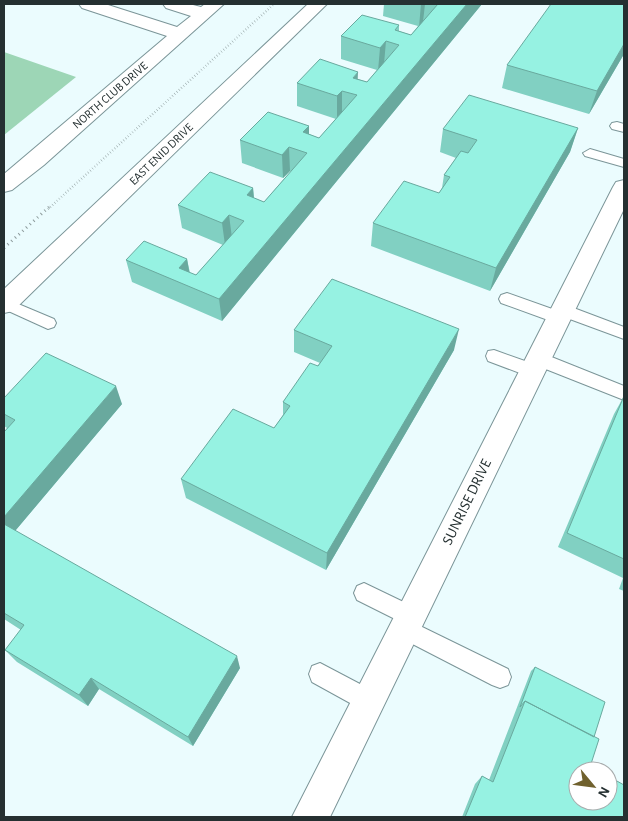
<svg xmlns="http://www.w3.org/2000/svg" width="628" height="821" viewBox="0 0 628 821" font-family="'Alegreya Sans',sans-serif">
	<rect width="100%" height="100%" fill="#ebfcfe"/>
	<path fill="#9dd6b6" d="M 4,52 L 76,77 L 4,135 Z"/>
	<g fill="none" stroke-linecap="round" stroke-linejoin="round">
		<defs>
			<path id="lane" d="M 617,122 L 624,124 L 624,132 L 612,129 L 610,126 L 612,123 Z
				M 590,149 L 624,159 L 624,167 L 585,156 L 583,153 Z
				M 507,293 L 555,310 L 557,306 L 563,304 L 624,327 L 624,339 L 567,318 L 565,322 L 559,324 L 501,303 L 499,299 L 501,295 Z
				M 4,298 L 54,319 L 56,323 L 54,327 L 48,329 L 4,309 Z
				M 494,350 L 539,366 L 541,371 L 539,376 L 533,378 L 488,361 L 486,356 L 488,351 Z
				M 539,352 L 624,386 L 624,400 L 533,364 L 531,359 L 533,354 Z
				M 364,583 L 418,609 L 421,616 L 416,624 L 508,669 L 511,677 L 508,685 L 500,688 L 492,685 L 397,636 L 394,629 L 399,621 L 357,600 L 354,593 L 357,586 Z
				M 320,663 L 377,693 L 380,701 L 377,709 L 369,712 L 361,709 L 312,682 L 309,674 L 312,666 Z"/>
			<path id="street" d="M 79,4 L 105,4 L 177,27 L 191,16 L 166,8 L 163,4 L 189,4 L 201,7 L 205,4 L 224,4 L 44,165 L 12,190 L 4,192 L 4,174 L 167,36 L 82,8 Z
				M 308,4 L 327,4 L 13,311 L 4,313 L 4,289 Z
				M 624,180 L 624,209 L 330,817 L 292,817 L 613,187 L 616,182 Z"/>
		</defs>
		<use href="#lane" stroke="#7b9598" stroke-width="2"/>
		<use href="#street" stroke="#7b9598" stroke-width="2"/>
		<path stroke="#8e9c9d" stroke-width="2.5" stroke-dasharray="0.5 2.5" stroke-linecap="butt" d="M 48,209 L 274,4"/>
		<path stroke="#8e9c9d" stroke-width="3" stroke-dasharray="1 4" stroke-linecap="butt" d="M 4,248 L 49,207"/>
		<use href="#lane" fill="#fff" fill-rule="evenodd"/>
		<use href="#street" fill="#fff" fill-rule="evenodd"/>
	</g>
	<path fill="#81d0c2" d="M 384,4 L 482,4 L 222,321 L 132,282 L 126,260 L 187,259 L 190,273 L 196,275 L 223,245 L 182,228 L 178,205 L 253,188 L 254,198 L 264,202 L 291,171 L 290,171 L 283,178 L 242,163 L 240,140 L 309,134 L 319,138 L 336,119 L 297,106 L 297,83 L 358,79 L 367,82 L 377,70 L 341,59 L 341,36 L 399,25 L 399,31 L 411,35 L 418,26 L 383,16 Z
		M 624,54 L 589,114 L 502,88 L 507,65 Z
		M 578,128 L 570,152 L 490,291 L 371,246 L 373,223 L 439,193 L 442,188 L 444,175 L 456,158 L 440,152 L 443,129 Z
		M 294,330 L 454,350 L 326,570 L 186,498 L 181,479 L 274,428 L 283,415 L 283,402 L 320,363 L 294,352 Z
		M 624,396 L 624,591 L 619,589 L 623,578 L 558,547 L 614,414 Z
		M 4,398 L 122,404 L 15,531 L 240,668 L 193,746 L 99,689 L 88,706 L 17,662 L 5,650 L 21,630 L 4,619 L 4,432 L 7,428 L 4,426 Z
		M 535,667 L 594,737 L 590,767 L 624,817 L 462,817 L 475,784 L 482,776 L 489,780 L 531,671 Z"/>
	<path fill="#69a99e" d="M 421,4 L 425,4 L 423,22 L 419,27 Z
		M 467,4 L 482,4 L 222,321 L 219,299 Z
		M 386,41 L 384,64 L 378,71 L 380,48 Z
		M 624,44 L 624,54 L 589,114 L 597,91 Z
		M 358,72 L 357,95 L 353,78 Z
		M 342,91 L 342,114 L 337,120 L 337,96 Z
		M 309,126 L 309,149 L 303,132 Z
		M 578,128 L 570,152 L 490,291 L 496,268 Z
		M 289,147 L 290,171 L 283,178 L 282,155 Z
		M 253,188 L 255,211 L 247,195 Z
		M 229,215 L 232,238 L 225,245 L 222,223 Z
		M 187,259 L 191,282 L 179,268 Z
		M 459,329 L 454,350 L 326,570 L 327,553 Z
		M 116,386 L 122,404 L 10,537 L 4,528 L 4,517 Z
		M 237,656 L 240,668 L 193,746 L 188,737 Z
		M 91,678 L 99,689 L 88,706 L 79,695 Z"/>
	<path fill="#96f2e2" stroke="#69a99e" d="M 438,4 L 467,4 L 219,299 L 126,260 L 144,241 L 187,259 L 179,268 L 196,275 L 244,221 L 229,215 L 222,223 L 178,205 L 210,172 L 253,188 L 247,195 L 264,202 L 307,153 L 289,147 L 282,155 L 240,140 L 268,112 L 309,126 L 303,132 L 319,138 L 357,95 L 342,91 L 337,96 L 297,83 L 320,59 L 358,72 L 353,78 L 367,82 L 399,45 L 386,41 L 380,48 L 341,36 L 362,15 L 399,25 L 395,30 L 411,35 Z
		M 551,4 L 624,4 L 624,44 L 597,91 L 507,65 Z
		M 469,95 L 578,128 L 496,268 L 373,223 L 404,181 L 439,193 L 450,177 L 444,175 L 461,151 L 468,153 L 477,140 L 443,129 Z
		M 332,279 L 459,329 L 327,553 L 181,479 L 233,409 L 274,428 L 290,406 L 283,402 L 310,363 L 318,366 L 332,346 L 294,330 Z
		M 46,353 L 116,386 L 4,517 L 4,432 L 15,420 L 4,414 L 4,398 Z
		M 624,396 L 624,559 L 567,533 Z
		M 4,524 L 237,656 L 188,737 L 91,678 L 79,695 L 5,650 L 24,625 L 4,613 Z
		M 535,667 L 605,702 L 594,737 L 525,701 L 520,707 Z
		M 525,701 L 599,739 L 590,767 L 598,771 L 578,771 L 578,801 L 608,801 L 608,776 L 624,785 L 624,817 L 465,817 L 482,776 L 493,782 Z"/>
	<g text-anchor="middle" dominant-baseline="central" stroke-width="5" stroke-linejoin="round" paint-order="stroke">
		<g font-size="12" fill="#253031" stroke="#fff">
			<text transform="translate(110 95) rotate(-41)">NORTH CLUB DRIVE</text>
			<text transform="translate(161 154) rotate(-44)">EAST ENID DRIVE</text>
		</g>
		<g font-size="15" fill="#253031" stroke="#fff">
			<text transform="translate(467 502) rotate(-64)">SUNRISE DRIVE</text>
		</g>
	</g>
	<rect width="628" height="821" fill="none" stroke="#253031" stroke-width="10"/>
	<g transform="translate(593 786) rotate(119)"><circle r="24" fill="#ffffff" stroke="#a8acad"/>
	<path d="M0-4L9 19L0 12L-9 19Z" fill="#70612e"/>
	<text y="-8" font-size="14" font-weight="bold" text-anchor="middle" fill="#253031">N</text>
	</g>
</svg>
